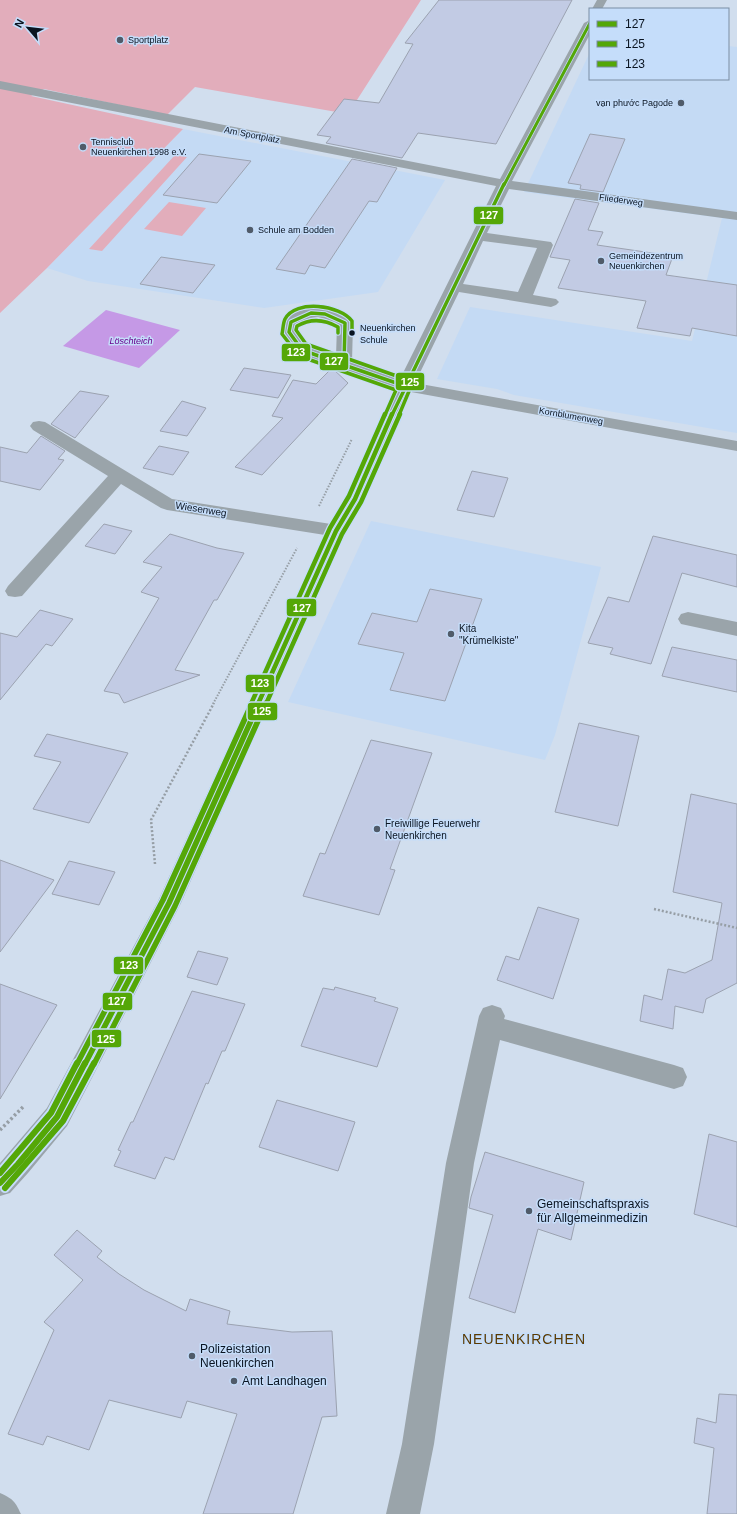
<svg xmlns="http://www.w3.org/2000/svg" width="737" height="1514" viewBox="0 0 737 1514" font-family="Helvetica,sans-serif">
	<rect width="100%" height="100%" fill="#d1deee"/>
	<path fill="#c4daf4" d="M 728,46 L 737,47 L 737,433 L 514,395 L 497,389 L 437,379 L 470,307 L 692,341 L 722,218 L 524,192 L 590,52 L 590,79 L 728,79 Z
		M 183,129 L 445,180 L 378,292 L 264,308 L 88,281 L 47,268 Z
		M 371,521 L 601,567 L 555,735 L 545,760 L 288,702 Z"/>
	<path fill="#e2adbb" d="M 0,0 L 421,0 L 348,114 L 195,87 L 167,115 L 44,89 L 31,96 L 183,129 L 47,268 L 0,313 Z
		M 175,155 L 187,157 L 102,251 L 89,249 Z
		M 169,202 L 206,208 L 182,236 L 144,229 Z"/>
	<path fill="#c599e6" d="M 106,310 L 180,330 L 139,368 L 63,346 Z"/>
	<path fill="#c2cbe4" stroke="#9ba2b0" d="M 439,0 L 572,0 L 496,144 L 418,133 L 402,158 L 326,143 L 331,137 L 317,135 L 344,99 L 379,103 L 413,44 L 405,43 Z
		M 590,134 L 625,139 L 603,192 L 580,189 L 581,185 L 568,183 Z
		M 199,154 L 251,161 L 217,203 L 163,195 Z
		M 352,159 L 397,168 L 377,202 L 369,201 L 325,268 L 310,265 L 305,274 L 276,269 Z
		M 575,199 L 599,203 L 588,230 L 603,232 L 597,245 L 673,256 L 666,275 L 737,285 L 737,336 L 692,328 L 690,336 L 637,328 L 646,301 L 558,288 L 570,260 L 550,257 Z
		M 161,257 L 215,265 L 193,293 L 140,284 Z
		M 244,368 L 291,375 L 278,398 L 230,390 Z
		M 332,368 L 348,383 L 262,475 L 235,467 L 283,418 L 272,416 L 293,380 L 316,384 Z
		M 80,391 L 109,396 L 75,438 L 51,424 Z
		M 182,401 L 206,408 L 187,436 L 160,431 Z
		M 41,436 L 65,451 L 58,459 L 64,460 L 40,490 L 0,481 L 0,447 L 27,453 Z
		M 159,446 L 189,452 L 173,475 L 143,468 Z
		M 472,471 L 508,478 L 494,517 L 457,510 Z
		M 104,524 L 132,531 L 115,554 L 85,546 Z
		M 170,534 L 217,548 L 244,553 L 217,600 L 214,600 L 175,670 L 200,675 L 124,703 L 119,694 L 104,691 L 159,598 L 141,592 L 162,567 L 143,562 Z
		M 653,536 L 737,555 L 737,587 L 682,573 L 651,664 L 610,654 L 613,648 L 588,643 L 608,597 L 629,602 Z
		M 430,589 L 482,599 L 445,701 L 390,690 L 404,653 L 358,644 L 372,613 L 417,622 Z
		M 40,610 L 73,619 L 52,646 L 46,644 L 0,700 L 0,633 L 17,637 Z
		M 672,647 L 737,660 L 737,692 L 662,676 Z
		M 579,723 L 639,736 L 618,826 L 555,812 Z
		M 47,734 L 128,753 L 89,823 L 33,809 L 61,762 L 34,756 Z
		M 371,740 L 432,753 L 390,869 L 395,870 L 379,915 L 303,896 L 320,853 L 325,854 Z
		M 691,794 L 737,804 L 737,983 L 706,999 L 703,1013 L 675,1006 L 673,1029 L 640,1021 L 644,995 L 662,1000 L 668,969 L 685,973 L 712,960 L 722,903 L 673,892 Z
		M 0,860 L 54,880 L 0,952 Z
		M 69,861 L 115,872 L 99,905 L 52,894 Z
		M 538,907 L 579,919 L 553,999 L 497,980 L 506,956 L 519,960 Z
		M 198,951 L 228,958 L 217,985 L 187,977 Z
		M 0,984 L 57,1005 L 0,1099 Z
		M 335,987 L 376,998 L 374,1001 L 398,1008 L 377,1067 L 301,1046 L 323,988 L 334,990 Z
		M 192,991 L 245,1004 L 225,1051 L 222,1051 L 208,1084 L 206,1083 L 174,1160 L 165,1157 L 155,1179 L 114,1166 L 121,1151 L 118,1150 L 131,1122 L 133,1122 Z
		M 277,1100 L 355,1122 L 338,1171 L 259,1147 Z
		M 709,1134 L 737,1142 L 737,1227 L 694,1214 Z
		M 485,1152 L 584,1182 L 571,1240 L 538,1229 L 515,1313 L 469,1298 L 493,1215 L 469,1208 L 471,1197 Z
		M 77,1230 L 102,1251 L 97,1257 L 119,1274 L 144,1290 L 186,1311 L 190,1299 L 230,1311 L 227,1324 L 292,1332 L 332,1331 L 337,1416 L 322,1417 L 293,1514 L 203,1514 L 237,1414 L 187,1401 L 181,1418 L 109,1400 L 89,1450 L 47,1436 L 43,1445 L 8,1434 L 54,1330 L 44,1322 L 83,1280 L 54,1255 Z
		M 719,1394 L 737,1395 L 737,1514 L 707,1514 L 714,1448 L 694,1443 L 697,1418 L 716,1423 Z"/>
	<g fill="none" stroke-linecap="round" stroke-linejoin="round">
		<path stroke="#969ea5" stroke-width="2" stroke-dasharray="1.5 1.5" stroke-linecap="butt" d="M 319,506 L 352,439
			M 213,704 L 297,548"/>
		<path stroke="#969ea5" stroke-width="2.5" stroke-dasharray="2 2" stroke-linecap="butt" d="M 155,864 L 151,820 L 214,703
			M 654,909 L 737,928"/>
		<path stroke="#969ea5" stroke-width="3.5" stroke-dasharray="2.5 2.5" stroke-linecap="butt" d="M 0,1130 L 24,1106"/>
		<path fill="#9aa4aa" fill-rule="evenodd" d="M 597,0 L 607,0 L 602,9 L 592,9 Z
			M 590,20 L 590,34 L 512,181 L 737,212 L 737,220 L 509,189 L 487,233 L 551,242 L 553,245 L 533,295 L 556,299 L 559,302 L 556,305 L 551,307 L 459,292 L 415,383 L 737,441 L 737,451 L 411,392 L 364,499 L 345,531 L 181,903 L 95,1072 L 67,1126 L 28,1173 L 10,1193 L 0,1196 L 0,1163 L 47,1108 L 158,901 L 325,535 L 167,510 L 161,508 L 121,484 L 22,596 L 15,597 L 8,596 L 5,591 L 8,586 L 108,476 L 33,430 L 30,426 L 33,422 L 39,421 L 45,422 L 172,499 L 331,524 L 346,499 L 396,388 L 296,353 L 281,332 C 282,328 282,323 285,320 C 298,303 341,306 353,323 L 352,362 L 400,379 L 496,186 L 0,89 L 0,81 L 500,179 L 584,23 ZM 483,241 L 537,248 L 518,292 L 463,284 ZM 318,317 L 326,319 L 337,325 L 336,357 L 308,347 L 297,332 L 298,324 L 310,318 Z
			M 688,612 L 737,622 L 737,636 L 681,624 L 678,619 L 681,614 Z
			M 492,1005 L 501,1008 L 505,1016 L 504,1019 L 674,1065 L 683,1068 L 687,1077 L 683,1086 L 674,1089 L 500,1040 L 474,1163 L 434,1444 L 420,1514 L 386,1514 L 402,1444 L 446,1163 L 479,1016 L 483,1008 Z
			M 0,1493 C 13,1499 15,1501 21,1514 L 0,1514 Z"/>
		<defs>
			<path id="bus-1-far4" d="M 504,185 L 590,23"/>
			<path id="bus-1-far3" d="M 311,313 L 325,314 L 345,323 L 344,365 L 302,350 L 289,332 L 291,322 Z
				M 344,365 L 405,386
				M 392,415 L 504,184"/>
			<path id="bus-1-far2" d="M 258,704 L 336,531 L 355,499 L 392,414"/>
			<path id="bus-1-far1" d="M 85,1064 L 169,903 L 259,703"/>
			<path id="bus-1" d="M 0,1183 L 18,1164 L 57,1117 L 85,1063"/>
			<path id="bus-2-far3" d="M 338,333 L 338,327 C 324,319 311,318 297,326 L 296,330 L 306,344 L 408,380 L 412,384 L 399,415"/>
			<path id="bus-2-far2" d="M 266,704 L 342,534 L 361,502 L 400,414"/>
			<path id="bus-2-far1" d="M 94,1064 L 175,906 L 266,703"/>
			<path id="bus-2" d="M 5,1188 L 63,1121 L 94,1063"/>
			<path id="bus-3-far3" d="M 352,333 L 352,321 C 340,305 296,299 285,319 C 283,323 283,330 282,334 L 299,356 L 396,390 L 385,415"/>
			<path id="bus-3-far2" d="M 251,704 L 330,528 L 349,496 L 385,414"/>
			<path id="bus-3-far1" d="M 77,1064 L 163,900 L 252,703"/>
			<path id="bus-3" d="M 0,1173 L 51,1113 L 77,1063"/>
		</defs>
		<use href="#bus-1-far4" stroke="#c5ddfa" stroke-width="4.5"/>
		<use href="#bus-1-far3" stroke="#c5ddfa" stroke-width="5.5"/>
		<use href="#bus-1-far2" stroke="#c5ddfa" stroke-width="7"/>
		<use href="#bus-1-far1" stroke="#c5ddfa" stroke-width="8"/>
		<use href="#bus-1" stroke="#c5ddfa" stroke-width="10"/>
		<use href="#bus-2-far3" stroke="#c5ddfa" stroke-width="5.5"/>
		<use href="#bus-2-far2" stroke="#c5ddfa" stroke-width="7"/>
		<use href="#bus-2-far1" stroke="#c5ddfa" stroke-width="8"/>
		<use href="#bus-2" stroke="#c5ddfa" stroke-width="10"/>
		<use href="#bus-3-far3" stroke="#c5ddfa" stroke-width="5.5"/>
		<use href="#bus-3-far2" stroke="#c5ddfa" stroke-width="7"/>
		<use href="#bus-3-far1" stroke="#c5ddfa" stroke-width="8"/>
		<use href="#bus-3" stroke="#c5ddfa" stroke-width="10"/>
		<use href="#bus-1-far4" stroke="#54a707" stroke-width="3"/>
		<use href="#bus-1-far3" stroke="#54a707" stroke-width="3.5"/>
		<use href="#bus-1-far2" stroke="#54a707" stroke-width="4.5"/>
		<use href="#bus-1-far1" stroke="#54a707" stroke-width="5.5"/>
		<use href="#bus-1" stroke="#54a707" stroke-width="6"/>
		<use href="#bus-2-far3" stroke="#54a707" stroke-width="3.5"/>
		<use href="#bus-2-far2" stroke="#54a707" stroke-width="4.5"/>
		<use href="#bus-2-far1" stroke="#54a707" stroke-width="5.5"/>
		<use href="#bus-2" stroke="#54a707" stroke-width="6"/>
		<use href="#bus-3-far3" stroke="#54a707" stroke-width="3.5"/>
		<use href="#bus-3-far2" stroke="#54a707" stroke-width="4.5"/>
		<use href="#bus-3-far1" stroke="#54a707" stroke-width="5.5"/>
		<use href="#bus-3" stroke="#54a707" stroke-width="6"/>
	</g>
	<g fill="#505b69" stroke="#c5ddfa" stroke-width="1.5">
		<circle cx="120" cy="40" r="4"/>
		<circle cx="681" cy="103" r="4"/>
		<circle cx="83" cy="147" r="4"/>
		<circle cx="250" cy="230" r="4"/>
		<circle cx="601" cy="261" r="4"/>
		<circle cx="451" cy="634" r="4"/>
		<circle cx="377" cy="829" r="4"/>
		<circle cx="529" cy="1211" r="4"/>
		<circle cx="192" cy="1356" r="4"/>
		<circle cx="234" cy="1381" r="4"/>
	</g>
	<circle fill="#0a1421" stroke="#c5ddfa" stroke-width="1.5" cx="352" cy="333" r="3.5"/>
	<g text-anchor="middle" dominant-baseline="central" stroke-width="3" stroke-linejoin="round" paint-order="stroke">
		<g font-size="9" fill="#0a1421" stroke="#c5ddfa" text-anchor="start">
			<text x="128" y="40">Sportplatz</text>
			<text x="673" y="103" text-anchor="end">vạn phước Pagode</text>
			<text x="91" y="142">Tennisclub<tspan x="91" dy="10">Neuenkirchen 1998 e.V.</tspan></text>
			<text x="258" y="230">Schule am Bodden</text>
			<text x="609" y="256">Gemeindezentrum<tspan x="609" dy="10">Neuenkirchen</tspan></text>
		</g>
		<g font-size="9" fill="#0a1421" stroke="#c5ddfa">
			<text transform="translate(252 135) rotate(11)">Am Sportplatz</text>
			<text transform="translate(621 200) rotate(8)">Fliederweg</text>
			<text transform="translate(571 416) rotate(10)">Kornblumenweg</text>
		</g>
		<g font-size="9" fill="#0a1421" stroke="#c5ddfa" text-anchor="start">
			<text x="360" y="328">Neuenkirchen<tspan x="360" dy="12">Schule</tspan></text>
		</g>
		<g font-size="9" font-style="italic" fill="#68028c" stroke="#c5ddfa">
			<text x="131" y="341">Löschteich</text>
		</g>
		<g font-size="10" fill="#0a1421" stroke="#c5ddfa">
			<text transform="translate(201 509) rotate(9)">Wiesenweg</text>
		</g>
		<g font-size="10" fill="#0a1421" stroke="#c5ddfa" text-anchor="start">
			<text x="459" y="628">Kita<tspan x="459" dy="12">"Krümelkiste"</tspan></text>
			<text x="385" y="823">Freiwillige Feuerwehr<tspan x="385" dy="12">Neuenkirchen</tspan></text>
		</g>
		<g font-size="12" fill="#0a1421" stroke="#c5ddfa" text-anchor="start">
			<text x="537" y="1204">Gemeinschaftspraxis<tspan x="537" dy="14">für Allgemeinmedizin</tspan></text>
			<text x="200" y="1349">Polizeistation<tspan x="200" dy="14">Neuenkirchen</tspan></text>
			<text x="242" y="1381">Amt Landhagen</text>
		</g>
		<g font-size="14" letter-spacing="1" fill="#5b3a01" stroke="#c5ddfa">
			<text x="524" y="1339">NEUENKIRCHEN</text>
		</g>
	</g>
	<g stroke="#c5ddfa" stroke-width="1.5">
		<rect x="473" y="206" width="31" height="19" rx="4" fill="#54a707"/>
		<rect x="281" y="343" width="30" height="19" rx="4" fill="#54a707"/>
		<rect x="319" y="352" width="30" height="19" rx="4" fill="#54a707"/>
		<rect x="395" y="372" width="30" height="19" rx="4" fill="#54a707"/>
		<rect x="286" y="598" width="31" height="19" rx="4" fill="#54a707"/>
		<rect x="245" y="674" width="30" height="19" rx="4" fill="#54a707"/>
		<rect x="247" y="702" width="31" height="19" rx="4" fill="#54a707"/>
		<rect x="113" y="956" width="31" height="19" rx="4" fill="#54a707"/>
		<rect x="102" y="992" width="31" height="19" rx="4" fill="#54a707"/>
		<rect x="91" y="1029" width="31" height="19" rx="4" fill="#54a707"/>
	</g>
	<g font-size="11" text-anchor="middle" font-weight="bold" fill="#fff">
		<text x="489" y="219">127</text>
		<text x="296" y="356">123</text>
		<text x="334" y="365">127</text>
		<text x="410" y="386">125</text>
		<text x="302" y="612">127</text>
		<text x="260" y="687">123</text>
		<text x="262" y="715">125</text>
		<text x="129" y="969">123</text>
		<text x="117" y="1005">127</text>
		<text x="106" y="1043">125</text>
	</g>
	<rect x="589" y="8" width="140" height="72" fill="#c5ddfa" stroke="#7a8da3"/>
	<rect x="597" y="21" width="20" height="6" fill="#54a707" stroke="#7a8da3"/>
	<text x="625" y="28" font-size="12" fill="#0a1421">127</text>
	<rect x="597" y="41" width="20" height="6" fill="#54a707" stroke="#7a8da3"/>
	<text x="625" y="48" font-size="12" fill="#0a1421">125</text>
	<rect x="597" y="61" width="20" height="6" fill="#54a707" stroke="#7a8da3"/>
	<text x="625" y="68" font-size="12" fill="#0a1421">123</text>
	<g transform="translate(28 28) rotate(298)" stroke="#c5ddfa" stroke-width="3" paint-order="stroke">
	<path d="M0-3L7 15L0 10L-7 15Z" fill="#0a1421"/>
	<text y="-6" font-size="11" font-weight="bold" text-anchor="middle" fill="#0a1421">N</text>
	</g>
</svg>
